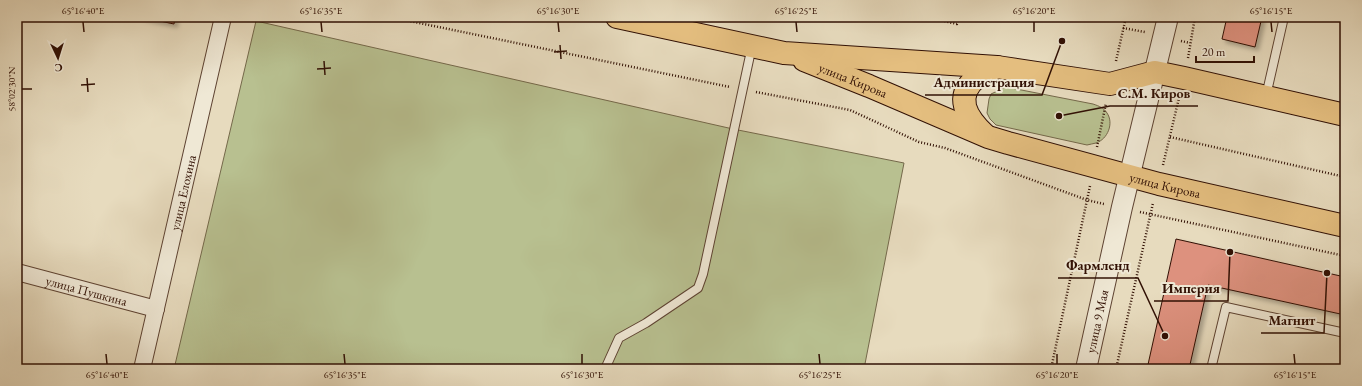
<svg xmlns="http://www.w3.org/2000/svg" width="1362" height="386" viewBox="0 0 1362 386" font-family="'EB Garamond',serif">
	<defs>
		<filter id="shadow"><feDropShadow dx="3.5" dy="3.5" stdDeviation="2" flood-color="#0004"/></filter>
	</defs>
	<rect width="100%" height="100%" fill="#e7dbbe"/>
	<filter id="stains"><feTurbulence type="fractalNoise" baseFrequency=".005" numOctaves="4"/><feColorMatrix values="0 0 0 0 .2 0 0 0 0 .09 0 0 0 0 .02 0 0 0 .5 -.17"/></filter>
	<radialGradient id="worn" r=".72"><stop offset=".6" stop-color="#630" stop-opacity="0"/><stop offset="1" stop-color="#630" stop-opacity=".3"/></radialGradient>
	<path fill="#b8c090" stroke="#74684a" d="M 256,21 L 733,129 L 904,163 L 864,369 L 174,369 Z
		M 1006,87 L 1093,104 C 1099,106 1104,108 1107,113 C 1114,123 1108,139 1096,143 C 1093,144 1090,144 1087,145 L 996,125 L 990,119 L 987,113 L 989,99 L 991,94 Z"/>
	<path fill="#dd917e" stroke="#311004" filter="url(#shadow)" d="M 141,17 L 175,17 L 174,24 Z
		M 1227,17 L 1262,17 L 1255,47 L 1222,39 Z
		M 1176,239 L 1345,277 L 1345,315 L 1208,285 L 1189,369 L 1147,369 Z"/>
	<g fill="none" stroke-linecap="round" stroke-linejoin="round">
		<defs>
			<path id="service" d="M 1266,96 L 1284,17
				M 605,369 L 619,338 L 646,323 L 698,288 L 703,274 L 752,46
				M 1211,369 L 1226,307 L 1345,333"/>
			<g id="minor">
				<path id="s1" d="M 17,272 L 156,309"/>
				<path id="s2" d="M 142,369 L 223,17"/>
			</g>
			<g id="tertiary">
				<path id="s3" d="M 1086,369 L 1122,207 L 1168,17"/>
			</g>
			<g id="primary">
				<path d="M 617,17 L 784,53 L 997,67 L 1110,84 L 1155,72 L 1184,78 L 1345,115"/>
				<path id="s4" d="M 804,60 L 869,86 L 988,137 L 1008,143 L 1159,184 L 1345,226"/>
				<path d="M 985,135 C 967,118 953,97 977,77 C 983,73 991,70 997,67"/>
			</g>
		</defs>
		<use href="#service" stroke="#5e4332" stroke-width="10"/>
		<use href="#minor" stroke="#5e4332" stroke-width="18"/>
		<use href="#tertiary" stroke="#5e4332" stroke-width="22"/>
		<use href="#primary" stroke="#311004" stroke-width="24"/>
		<path stroke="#311004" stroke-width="2.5" stroke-dasharray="1 2" stroke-linecap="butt" d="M 390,17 L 730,87
			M 927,17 L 957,24 L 959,17
			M 1123,28 L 1145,32
			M 1181,41 L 1190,43
			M 1188,58 L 1195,17
			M 1116,61 L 1126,17
			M 756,92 L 850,110 L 919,142 L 945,148 L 1087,200 L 1104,204
			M 1170,137 L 1345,177
			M 1097,147 L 1106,103
			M 1163,165 L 1179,98
			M 1140,212 L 1345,256
			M 1051,369 L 1090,186
			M 1116,369 L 1153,203"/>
		<use href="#service" stroke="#efe8d5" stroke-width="8"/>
		<use href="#minor" stroke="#efe8d5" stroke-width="16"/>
		<use href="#tertiary" stroke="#efe8d5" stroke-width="20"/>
		<use href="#primary" stroke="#e4be7f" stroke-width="22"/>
	</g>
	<path fill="none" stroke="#311004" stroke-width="1.5" d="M 83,22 L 84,32M 321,22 L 322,32M 558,22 L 559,32M 796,22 L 797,32M 1034,22 L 1034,32M 1271,22 L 1272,32M 560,45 L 561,59M 554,52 L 567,51M 324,61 L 325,75M 317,69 L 331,68M 87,78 L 88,92M 81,85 L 95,84M 22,89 L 32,89M 106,354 L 107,364M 344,354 L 345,364M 582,354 L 582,364M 819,354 L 820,364M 1057,354 L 1057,364M 1294,354 L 1295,364"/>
	<g text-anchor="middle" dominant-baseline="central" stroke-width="4" stroke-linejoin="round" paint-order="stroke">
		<g font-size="13" fill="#311004" stroke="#efe8d5">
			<text stroke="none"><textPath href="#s4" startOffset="53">улица Кирова</textPath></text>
			<text stroke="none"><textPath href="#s4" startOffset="383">улица Кирова</textPath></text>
			<text stroke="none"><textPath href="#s2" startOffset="181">улица Елохина</textPath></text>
			<text stroke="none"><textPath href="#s1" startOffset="72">улица Пушкина</textPath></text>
			<text stroke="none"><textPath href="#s3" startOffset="49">улица 9 Мая</textPath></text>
		</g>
	</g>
	<path fill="none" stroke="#311004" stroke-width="1.5" d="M1062 41L1042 95H925M1059 116L1110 106H1198M1165 336L1138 278H1058M1230 252L1228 301H1154M1327 273L1324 333H1261"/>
	<g fill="#311004" stroke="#efe8d5" stroke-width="1.5">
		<circle cx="1062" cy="41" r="4"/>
		<circle cx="1059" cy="116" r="4"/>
		<circle cx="1165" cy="336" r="4"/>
		<circle cx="1230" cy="252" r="4"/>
		<circle cx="1327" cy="273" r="4"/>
	</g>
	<g font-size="14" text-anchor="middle" font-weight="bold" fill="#311004" stroke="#efe8d5" stroke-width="4" stroke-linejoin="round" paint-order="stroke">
		<text x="984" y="87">Администрация</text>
		<text x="1154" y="98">С.М. Киров</text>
		<text x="1098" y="270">Фармленд</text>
		<text x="1191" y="293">Империя</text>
		<text x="1292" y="325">Магнит</text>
	</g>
	<rect width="1362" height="386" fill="none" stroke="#e7dbbe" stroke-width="44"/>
	<g transform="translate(58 58) rotate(176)" stroke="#efe8d5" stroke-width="3" paint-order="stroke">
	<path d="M0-3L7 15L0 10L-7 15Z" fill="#311004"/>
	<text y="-6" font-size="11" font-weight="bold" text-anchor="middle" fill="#311004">С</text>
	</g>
	<path d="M1196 56v6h58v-6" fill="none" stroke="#311004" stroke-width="2"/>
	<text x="1202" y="56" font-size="12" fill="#311004" stroke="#efe8d5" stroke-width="3" paint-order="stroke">20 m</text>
	<rect x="22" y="22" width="1318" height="342" fill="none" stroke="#311004" stroke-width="1.5"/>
	<g font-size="10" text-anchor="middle" fill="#311004">
		<text x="83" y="14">65°16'40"E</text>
		<text x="321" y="14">65°16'35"E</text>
		<text x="558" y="14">65°16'30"E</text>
		<text x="796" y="14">65°16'25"E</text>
		<text x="1034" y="14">65°16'20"E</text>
		<text x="1271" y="14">65°16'15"E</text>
		<text transform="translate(11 89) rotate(-90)" y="4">58°02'30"N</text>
		<text x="107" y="378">65°16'40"E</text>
		<text x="345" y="378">65°16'35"E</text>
		<text x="582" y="378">65°16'30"E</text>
		<text x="820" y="378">65°16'25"E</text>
		<text x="1057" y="378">65°16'20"E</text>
		<text x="1295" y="378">65°16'15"E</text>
	</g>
	<rect width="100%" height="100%" filter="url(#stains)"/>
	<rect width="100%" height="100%" fill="url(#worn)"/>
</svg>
